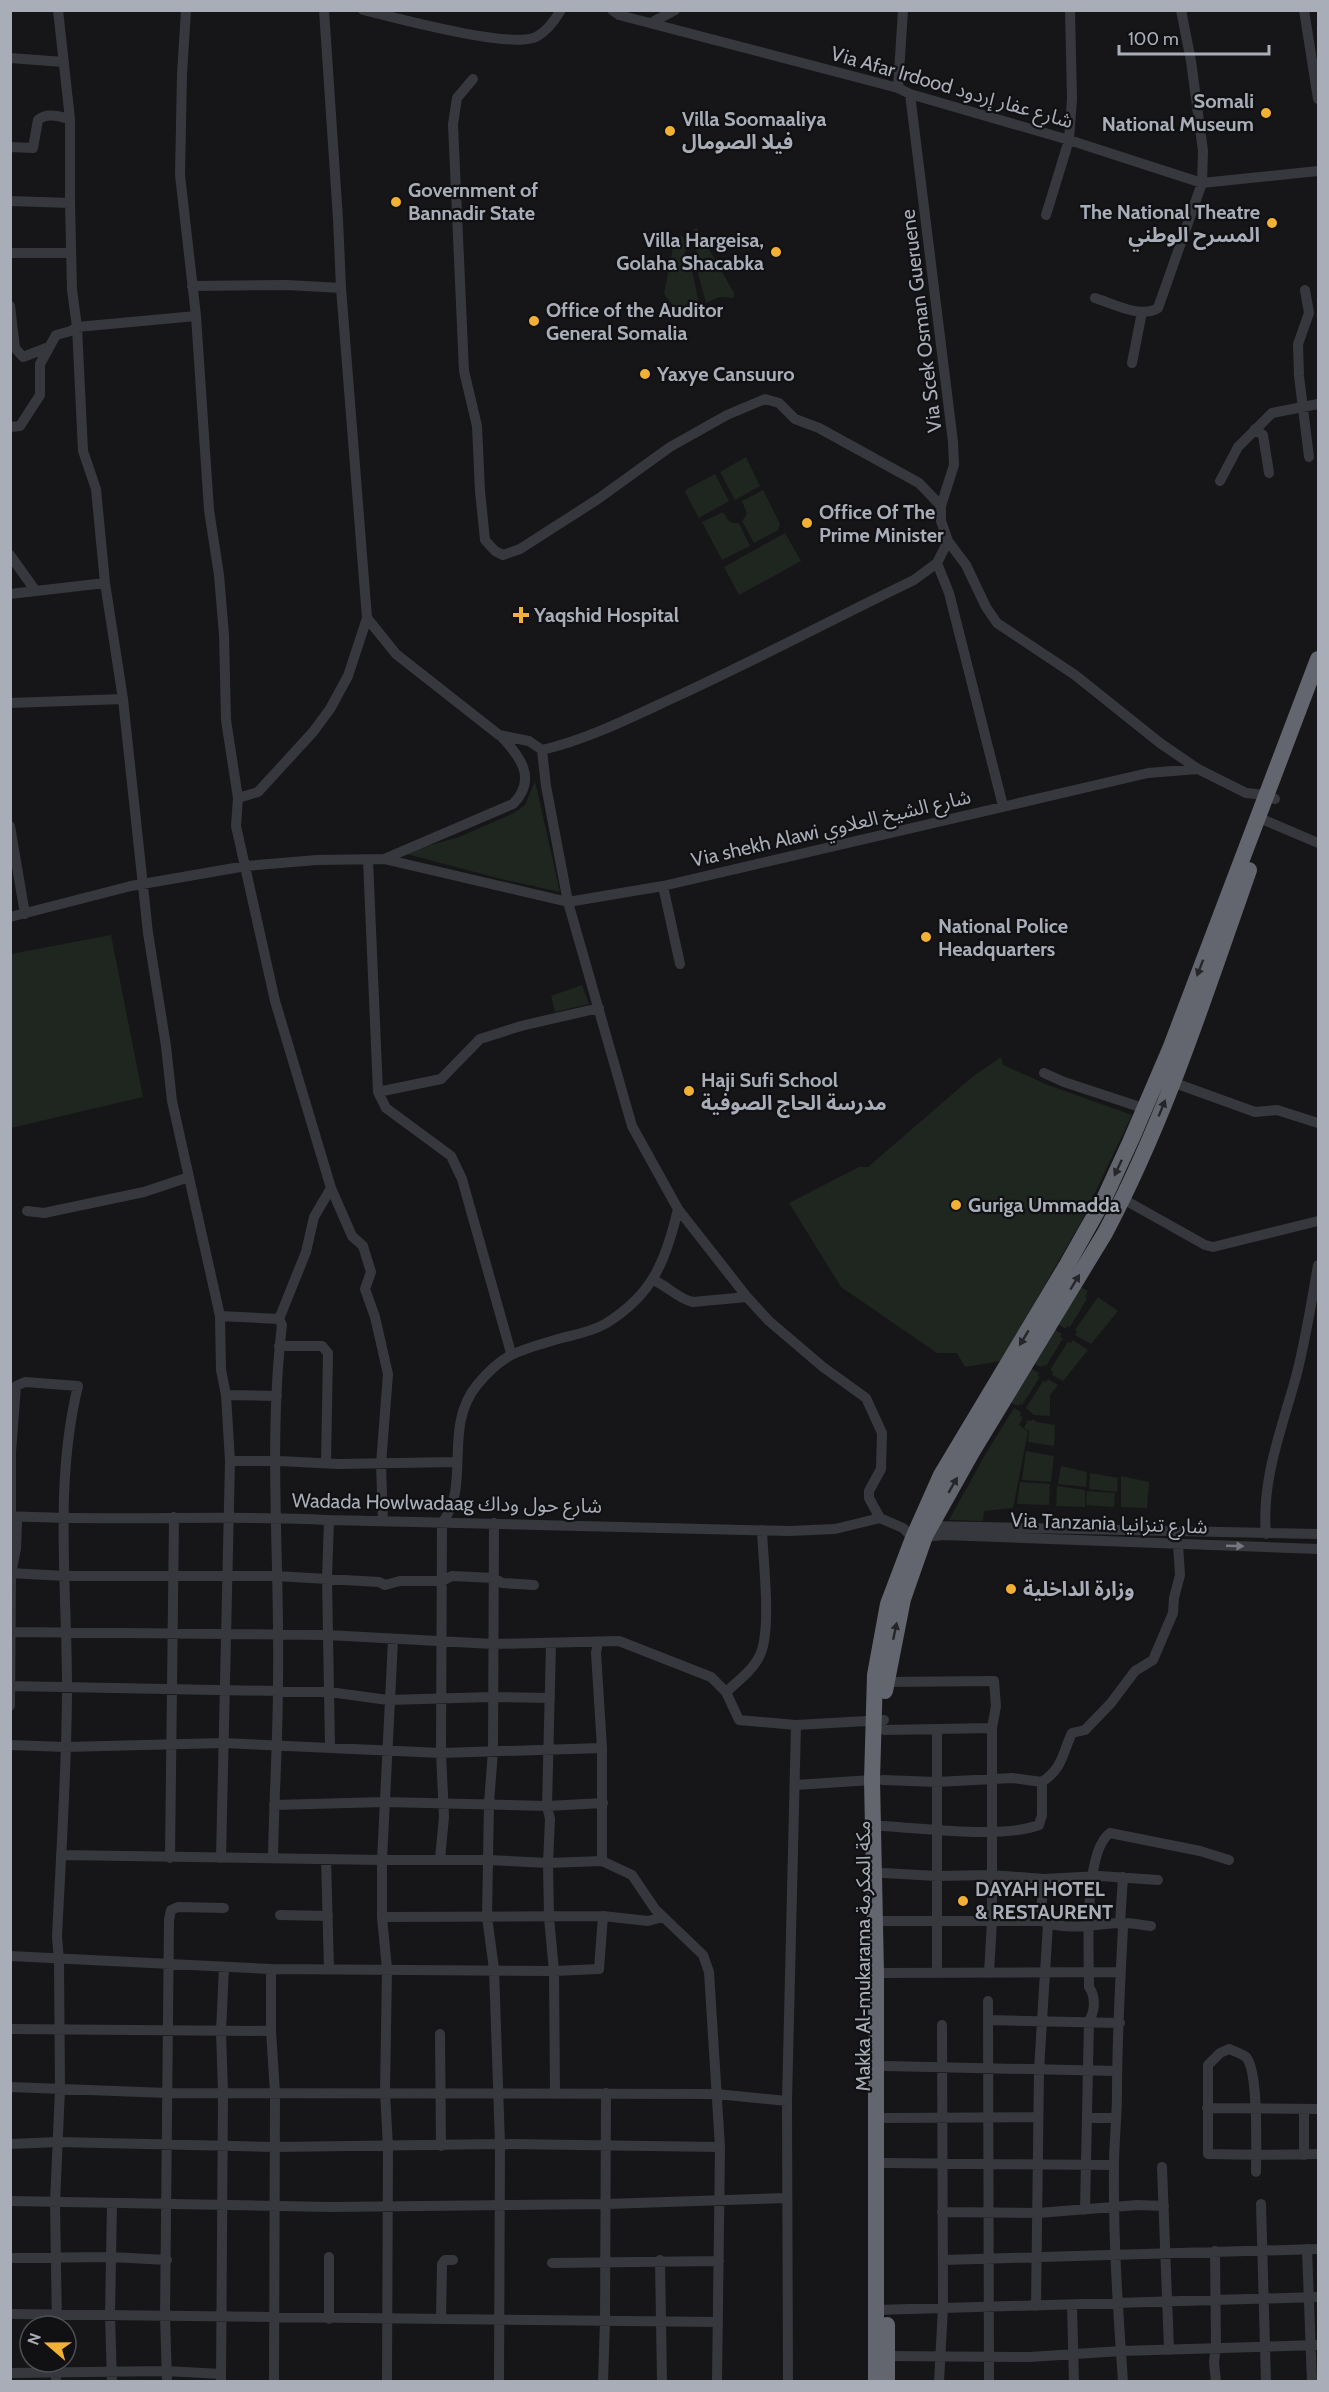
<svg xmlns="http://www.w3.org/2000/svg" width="1329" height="2392" viewBox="0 0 1329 2392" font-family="Cabin,'Noto Sans Arabic',sans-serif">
	<rect width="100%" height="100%" fill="#161618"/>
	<path fill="#1e261f" d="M 697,228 L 734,293 L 734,298 L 719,297 L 706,303 L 696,266 L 697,252 L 693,243 L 694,229 Z
		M 682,235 L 687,247 L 684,254 L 691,266 L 699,304 L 682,309 L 675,308 L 664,294 L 674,242 Z
		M 746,457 L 760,486 L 735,500 L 720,472 Z
		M 715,474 L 729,501 L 699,518 L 685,492 L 687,489 Z
		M 763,490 L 780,524 L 778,530 L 754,543 L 742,521 L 747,514 L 742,501 Z
		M 723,512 C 727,518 729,525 739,523 L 750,546 L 722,560 L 702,522 Z
		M 785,533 L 801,561 L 739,595 L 724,567 Z
		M 535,781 L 560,892 L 501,879 L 403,853 L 459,837 L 514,813 L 525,805 Z
		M 111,935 L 143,1097 L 11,1128 L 11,954 Z
		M 582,985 L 589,1004 L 555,1012 L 551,996 Z
		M 1001,1057 L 1003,1065 L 1048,1085 L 1132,1115 L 1080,1224 L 1001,1361 L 965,1367 L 957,1353 L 937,1353 L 841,1287 L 789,1203 L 859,1167 L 868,1167 L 971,1078 Z
		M 1079,1286 L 1088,1291 L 1085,1297 L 1087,1299 L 1070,1327 L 1067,1326 L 1066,1329 L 1056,1323 Z
		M 1098,1297 L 1118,1311 L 1091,1344 L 1075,1335 L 1077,1332 L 1075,1330 Z
		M 1053,1328 L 1062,1334 L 1060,1337 L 1063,1338 L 1046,1366 L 1043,1365 L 1041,1367 L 1032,1363 Z
		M 1073,1340 L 1088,1350 L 1063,1381 L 1052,1375 L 1053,1372 L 1050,1370 L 1068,1342 L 1071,1343 Z
		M 1029,1367 L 1039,1373 L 1038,1376 L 1040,1377 L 1022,1405 L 1020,1404 L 1018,1406 L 1008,1401 Z
		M 1048,1379 L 1058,1385 L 1050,1395 L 1050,1416 L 1034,1415 L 1026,1408 L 1043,1381 L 1046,1382 Z
		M 1014,1408 L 1021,1412 L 1020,1416 L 1023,1417 L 1019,1425 L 1028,1432 L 1013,1508 L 984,1511 L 983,1521 L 949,1520 L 986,1453 Z
		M 1033,1419 L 1037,1422 L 1055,1425 L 1054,1446 L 1028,1442 L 1029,1431 L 1024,1428 L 1028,1420 L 1031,1421 Z
		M 1026,1451 L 1054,1456 L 1051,1482 L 1022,1480 Z
		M 1061,1466 L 1087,1472 L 1086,1487 L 1058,1484 Z
		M 1090,1473 L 1118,1478 L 1117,1492 L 1089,1489 Z
		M 1121,1476 L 1149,1482 L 1147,1508 L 1121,1507 Z
		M 1020,1482 L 1050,1484 L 1049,1505 L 1017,1504 Z
		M 1057,1486 L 1085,1490 L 1085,1507 L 1056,1506 Z
		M 1087,1491 L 1115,1493 L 1114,1507 L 1086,1505 Z"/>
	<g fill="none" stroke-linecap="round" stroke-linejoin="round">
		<path stroke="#37383d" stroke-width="10" d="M 58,10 L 70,119 L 70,203 L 72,290 L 77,327 L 83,451 L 96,489 L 105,583 L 123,699 L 148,933 L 166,1046 L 172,1101 L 220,1316 L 221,1370 L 226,1395 L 230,1461 L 221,1858
			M 186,10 L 182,74 L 180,175 L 196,316 L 209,510 L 219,575 L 224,635 L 226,720 L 238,798 L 236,826 L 275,1001 L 331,1188 L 352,1236 L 363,1246 L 371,1272 L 365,1289 L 375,1317 L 388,1374 L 381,1464 L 383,1521
			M 363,10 C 396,18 510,49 536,37 C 546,32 555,20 561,10
			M 612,10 L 619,15 L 898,88 L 910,94 L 1069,140 L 1202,183 L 1318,171
			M 1304,10 L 1318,99
			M 651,23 L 675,10
			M 10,58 L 64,62
			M 473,79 L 457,98 L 453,124 L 464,371 L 477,426 L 480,491 L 485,540 L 495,551 L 503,555 L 520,549 L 598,499 L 670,447 L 727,415 L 765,399 L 779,403 L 795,419 L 819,428 L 919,483 L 941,506
			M 898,88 L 903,10
			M 910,94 L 953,442 L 954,465 L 941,506 L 941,521 L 948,541 L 966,565 L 986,607 L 997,623 L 1075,675 L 1160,743 L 1198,769
			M 10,147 L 33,148 L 38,120 C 47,112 60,117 70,119
			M 10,201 L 70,203
			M 1046,215 L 1069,140 L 1072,99 L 1070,10
			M 10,253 L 71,253
			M 192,286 L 287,285 L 341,288
			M 1305,290 L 1309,313 L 1298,344 L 1299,376 L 1309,457
			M 1095,298 C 1112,303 1141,319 1158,308 L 1202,183 L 1203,151 L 1191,61 L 1181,10
			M 10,306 L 15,348 L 23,357 L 49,347
			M 1132,363 L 1142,312
			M 10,427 L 20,426 L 40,395 L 40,364 L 56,335 L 71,331 L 77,327 L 196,316
			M 1255,429 L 1263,435 L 1269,473
			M 1220,481 L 1238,447 L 1272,413 L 1318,404
			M 10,555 L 35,590
			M 937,563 L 949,593 L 1003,806
			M 10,594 L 105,583
			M 367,618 L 396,654 L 499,735 L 529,741 L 542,750 C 588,739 630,718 673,698 C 754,661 833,619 914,580 L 937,563 L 948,541
			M 10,703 L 123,699
			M 542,750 L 546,786 L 568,902 L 632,1126 L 678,1209 L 747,1297 L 769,1321 L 823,1367 L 866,1398 L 882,1433 L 881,1469 L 869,1491 L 869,1498 L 880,1518
			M 238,798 L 258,792 L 313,732 L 330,709 L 348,676 L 367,618 L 341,288 L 338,219 L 324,10
			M 1257,817 L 1318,843
			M 10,826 L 25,914
			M 384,859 L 513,804 C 538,779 520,756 500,735
			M 368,860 L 378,1092 L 386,1108 L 451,1156 L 462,1179 L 511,1353
			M 663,886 L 680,964
			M 10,917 L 131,886 L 246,866 L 317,860 L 384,859 L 568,902 L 663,886 L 1148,773 L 1198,769 L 1246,793 L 1265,795 L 1275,799
			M 1044,1073 L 1064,1082 L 1143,1108
			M 1172,1082 L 1255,1112 L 1277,1110 L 1318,1123
			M 378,1092 L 441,1079 L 480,1039 L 521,1026 L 599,1008
			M 1123,1199 L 1205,1245 L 1213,1247 L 1318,1221
			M 27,1211 L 44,1213 L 144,1192 L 189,1177
			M 653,1280 C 668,1286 678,1299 693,1302 L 747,1297
			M 220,1316 L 279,1319
			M 279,1346 L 322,1346 L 328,1353 L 326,1463
			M 226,1395 L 277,1396
			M 230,1461 L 279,1461 L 338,1464 L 456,1462
			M 10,1516 C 117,1522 223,1514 329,1520 L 789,1531 L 835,1529 L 880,1518
			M 880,1518 L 903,1528 L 913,1538 L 944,1535 L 1318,1549
			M 329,1520 L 327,1578 L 330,1747
			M 494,1523 L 493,1751 L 489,1803 L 487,1917 L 494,1969 L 500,2144 L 499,2382
			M 927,1526 L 1318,1534
			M 1266,1534 C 1261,1478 1283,1426 1297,1373 C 1306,1337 1312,1300 1318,1265
			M 10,1573 L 65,1576 L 276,1576 L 379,1582 L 385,1585 L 400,1581 L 442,1581 L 452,1576 L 494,1578 L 502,1583 L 534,1585
			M 10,1632 L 327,1635 L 493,1644 L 619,1641 L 711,1677 L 726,1692 L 739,1720 L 796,1725 L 884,1720
			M 598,1642 L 596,1653 L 602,1748 L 602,1861
			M 551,1644 L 547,1806 L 550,1819 L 548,1863 L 549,1918 L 554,1971 L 555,2094
			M 885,1682 L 994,1681 L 996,1706 L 992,1728 L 992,1921 L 989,1973
			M 10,1686 L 329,1692 L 388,1700 L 492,1697 L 550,1698
			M 726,1692 C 738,1681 753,1670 760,1655 C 772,1629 763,1561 762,1530
			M 10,1706 L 11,1573 L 16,1549 L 17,1522 L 11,1516 L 11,1452 L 16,1386 L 25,1382 L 78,1386 C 54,1483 67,1587 67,1686 C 67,1769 61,1853 57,1937 L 59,1960 L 60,2089 L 55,2203 L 57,2326
			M 937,1729 L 937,1973
			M 884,1730 L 992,1728
			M 10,1745 L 65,1747 L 224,1743 L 441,1753 L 602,1748
			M 883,1780 L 937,1782 L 1012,1778 L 1042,1782 C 1063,1768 1062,1754 1072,1733 L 1085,1730 L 1111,1703 L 1135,1671 L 1153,1660 L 1173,1613 L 1174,1598 L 1180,1575 L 1178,1544
			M 795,1785 L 872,1780
			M 274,1805 L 384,1802 L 547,1806 L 603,1803
			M 882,1826 C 923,1828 1002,1839 1039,1825 L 1042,1815 L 1042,1782
			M 61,1855 L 382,1860 L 488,1860 L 548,1863 L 602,1861 L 632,1875 L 655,1909 L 703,1955 L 709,1972 L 720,2147 L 717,2382
			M 170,1858 L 174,1517
			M 273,1858 C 274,1798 278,1739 278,1680 C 280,1562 268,1442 282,1325 L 279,1319 L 306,1252 L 314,1217 L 331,1188
			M 326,1859 L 329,1969
			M 440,1859 L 444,1817 L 441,1753 L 442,1523 C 472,1485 442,1428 477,1385 C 504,1352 519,1351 558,1339 C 573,1335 591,1332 605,1324 C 653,1295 666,1260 678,1209
			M 883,1873 L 937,1876 L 991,1875 L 1044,1879 L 1100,1876 L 1158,1880
			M 1123,1877 L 1120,1923 L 1123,1928 C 1120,1983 1117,2038 1117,2093 C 1117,2117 1114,2142 1114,2166 C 1113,2238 1118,2310 1123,2382
			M 280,1915 L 328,1916
			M 382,1917 L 603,1916 L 648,1921 L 663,1917
			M 884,1921 L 1041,1921 C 1069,1931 1088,1925 1117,1923 C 1128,1922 1140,1925 1151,1926
			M 10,1956 L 271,1969
			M 876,1973 L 1120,1972
			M 988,2001 L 989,2382
			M 988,2020 L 1120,2023
			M 10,2029 L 271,2031
			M 440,2034 L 441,2146
			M 885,2066 L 1116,2071
			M 10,2087 L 167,2093 L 716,2094 L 787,2101
			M 1207,2108 L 1318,2109
			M 885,2118 L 1038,2117
			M 1087,2118 L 1116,2118
			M 10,2144 L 58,2142 L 274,2147 L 500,2144 L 720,2147
			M 1304,2155 L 1304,2110
			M 885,2163 L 1114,2165
			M 1162,2167 L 1169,2350
			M 1256,2172 C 1256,2150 1259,2071 1246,2057 C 1242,2054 1234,2051 1229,2049 L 1220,2053 L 1208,2065 L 1208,2154 C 1245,2155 1282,2155 1318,2154
			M 10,2201 L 331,2207 L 607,2204 L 787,2198
			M 1261,2204 L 1266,2382
			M 1085,2210 L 1089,2021 C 1095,2011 1096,1997 1089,1987 C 1089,1954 1083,1852 1110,1833 L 1200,1851 L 1229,1860
			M 942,2212 L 1038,2213 L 1138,2205 L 1164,2206
			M 1307,2249 L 1312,2382
			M 1215,2251 L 1216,2347 L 1214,2362 L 1216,2382
			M 329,2257 L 329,2319
			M 10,2258 L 111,2257 L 167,2260
			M 660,2260 L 662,2382
			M 943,2260 L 1318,2249
			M 552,2263 L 719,2261
			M 1036,2306 L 1039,2070 L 1048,1924 L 1041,1910 L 1044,1879
			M 1072,2306 L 1074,2382
			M 876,2310 L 1318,2297
			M 10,2314 L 718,2322
			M 441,2319 L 442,2264 L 445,2260 L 453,2260
			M 888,2356 L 1030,2357 L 1121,2351 L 1318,2345
			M 10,2373 L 166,2371 L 221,2374
			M 56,2382 L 56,2362
			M 112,2382 L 110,2315 L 112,2203
			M 167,2382 L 165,2316 L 169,1920 L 171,1910 L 178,1907 L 224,1908
			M 221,2382 L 223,2092 L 221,2032 L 224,1967
			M 274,2382 L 275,2093 L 271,2031 L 271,1969 L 554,1971 L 599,1969 L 603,1916
			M 387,2382 L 388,2147 L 385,2092 L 387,1969 L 382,1917 L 382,1860 L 393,1640
			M 603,2382 L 605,2321 L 606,2093
			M 788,2382 L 787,2101 L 796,1725
			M 939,2382 L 943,2307 L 942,2025"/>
		<path stroke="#63666e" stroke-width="16" d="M 885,1691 L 903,1599 L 925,1536 L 972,1452 L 1105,1233 C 1166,1118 1206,992 1249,870
			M 876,2382 L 876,1973 L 872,1780 L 875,1675 L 888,1604 L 913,1538 L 941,1475 L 1068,1263 L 1104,1199 L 1131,1140 L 1170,1049 L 1318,659
			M 887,2382 L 887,2325"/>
	</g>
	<defs><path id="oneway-solid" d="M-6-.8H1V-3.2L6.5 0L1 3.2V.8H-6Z" transform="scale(1.5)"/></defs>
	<g fill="#26262a">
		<use href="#oneway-solid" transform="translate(1200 968) rotate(111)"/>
		<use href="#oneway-solid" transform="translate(1162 1108) rotate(-68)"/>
		<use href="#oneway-solid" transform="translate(1118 1168) rotate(115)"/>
		<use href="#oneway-solid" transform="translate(1075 1282) rotate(-59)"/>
		<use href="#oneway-solid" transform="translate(1024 1338) rotate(121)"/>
		<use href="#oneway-solid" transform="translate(953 1485) rotate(-60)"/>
		<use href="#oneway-solid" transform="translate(895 1631) rotate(-78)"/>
	</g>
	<use fill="#757881" href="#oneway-solid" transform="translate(1235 1546) rotate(2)"/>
	<g fill="#f2b134" stroke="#111113" stroke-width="2">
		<circle cx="1266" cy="113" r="6"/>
		<circle cx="670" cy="131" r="6"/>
		<circle cx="396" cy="202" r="6"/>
		<circle cx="1272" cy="223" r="6"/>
		<circle cx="776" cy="252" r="6"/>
		<circle cx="534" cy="321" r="6"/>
		<circle cx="645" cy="374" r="6"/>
		<circle cx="807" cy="523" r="6"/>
		<path d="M518 606h6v6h6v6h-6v6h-6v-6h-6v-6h6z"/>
		<circle cx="926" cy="937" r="6"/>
		<circle cx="689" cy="1091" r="6"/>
		<circle cx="956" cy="1205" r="6"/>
		<circle cx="1011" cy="1589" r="6"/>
		<circle cx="963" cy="1901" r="6"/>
	</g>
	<g text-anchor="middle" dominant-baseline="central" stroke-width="4.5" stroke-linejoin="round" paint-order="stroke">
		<g font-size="20" fill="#a8adb8" stroke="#111113">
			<text transform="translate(952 87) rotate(16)">Via Afar Irdood شارع عفار إردود</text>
			<text transform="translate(921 321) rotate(-97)">Via Scek Osman Gueruene</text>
			<text transform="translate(831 828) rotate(-13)">Via shekh Alawi شارع الشيخ العلاوي</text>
			<text transform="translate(447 1503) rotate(1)">Wadada Howlwadaag شارع حول وداك</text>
			<text transform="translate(1109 1523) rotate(2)">Via Tanzania شارع تنزانيا</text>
			<text transform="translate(863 1956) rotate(-90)">Makka Al-mukarama مكة المكرمة</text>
		</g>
		<g font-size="20" font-weight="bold" fill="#a8adb8" stroke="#111113" text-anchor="start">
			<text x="1254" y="101" text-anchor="end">Somali<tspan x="1254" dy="23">National Museum</tspan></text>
			<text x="682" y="119">Villa Soomaaliya<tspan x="682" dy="23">فيلا الصومال</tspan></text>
			<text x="408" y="190">Government of<tspan x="408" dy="23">Bannadir State</tspan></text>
			<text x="1260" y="212" text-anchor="end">The National Theatre<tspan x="1260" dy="23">المسرح الوطني</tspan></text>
			<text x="764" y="240" text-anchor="end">Villa Hargeisa,<tspan x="764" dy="23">Golaha Shacabka</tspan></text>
			<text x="546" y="310">Office of the Auditor<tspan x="546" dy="23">General Somalia</tspan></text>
			<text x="657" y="374">Yaxye Cansuuro</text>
			<text x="819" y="512">Office Of The<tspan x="819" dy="23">Prime Minister</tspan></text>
			<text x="534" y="615">Yaqshid Hospital</text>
			<text x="938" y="926">National Police<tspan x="938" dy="23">Headquarters</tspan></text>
			<text x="701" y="1080">Haji Sufi School<tspan x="701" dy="23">مدرسة الحاج الصوفية</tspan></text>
			<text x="968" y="1205">Guriga Ummadda</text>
			<text x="1023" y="1589">وزارة الداخلية</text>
			<text x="975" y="1889">DAYAH HOTEL<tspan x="975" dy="23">&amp; RESTAURENT</tspan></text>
		</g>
	</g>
	<rect width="1329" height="2392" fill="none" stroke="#a8adb8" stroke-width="24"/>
	<g transform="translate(48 2344) rotate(290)"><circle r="28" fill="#111113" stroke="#4d4f55" stroke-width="1.5"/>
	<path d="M0-4.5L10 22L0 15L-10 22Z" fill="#f2b134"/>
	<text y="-9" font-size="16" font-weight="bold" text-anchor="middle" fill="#a8adb8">N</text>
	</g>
	<path d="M1119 45v9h150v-9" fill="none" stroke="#a8adb8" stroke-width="3"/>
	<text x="1128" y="45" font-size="18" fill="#a8adb8" stroke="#111113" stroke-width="4.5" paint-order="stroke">100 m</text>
</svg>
